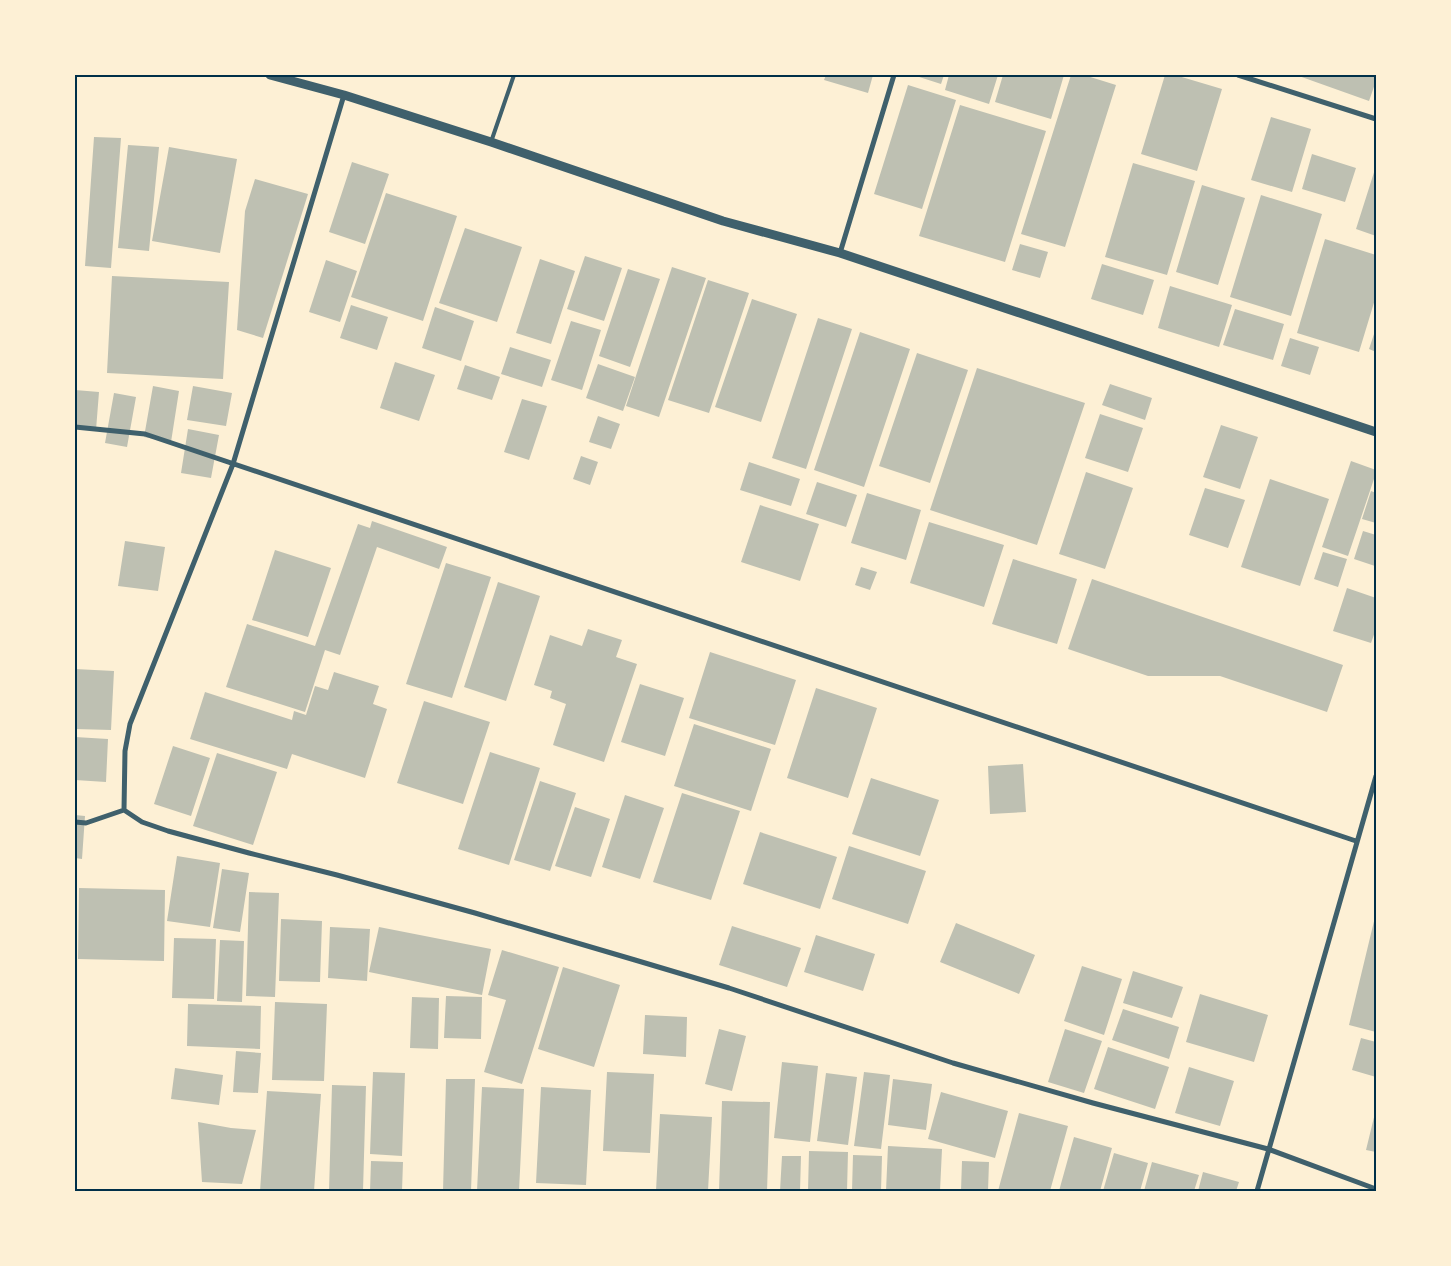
<svg xmlns="http://www.w3.org/2000/svg" width="1451" height="1266" viewBox="0 0 1451 1266" font-family="'Space Grotesk',sans-serif">
	<rect width="100%" height="100%" fill="#fdf0d5"/>
	<path fill="#bec0b2" d="M 826,75 L 873,75 L 868,93 L 824,80 Z
		M 913,75 L 944,75 L 941,84 Z
		M 949,75 L 998,75 L 989,104 L 945,90 Z
		M 1003,75 L 1064,75 L 1051,119 L 995,102 Z
		M 1071,75 L 1084,75 L 1116,85 L 1065,247 L 1021,234 Z
		M 1165,75 L 1175,75 L 1222,89 L 1197,171 L 1141,154 Z
		M 1296,75 L 1376,75 L 1376,81 L 1369,101 Z
		M 908,85 L 956,100 L 922,209 L 874,194 Z
		M 960,105 L 1046,131 L 1005,262 L 919,236 Z
		M 1271,117 L 1311,129 L 1292,192 L 1251,180 Z
		M 94,137 L 121,138 L 111,268 L 85,266 Z
		M 128,145 L 159,147 L 149,251 L 118,248 Z
		M 169,147 L 237,159 L 220,253 L 152,241 Z
		M 1312,154 L 1356,168 L 1345,202 L 1302,189 Z
		M 352,162 L 389,174 L 365,244 L 329,232 Z
		M 1133,163 L 1195,181 L 1167,275 L 1105,257 Z
		M 1376,166 L 1376,236 L 1356,229 Z
		M 255,179 L 308,194 L 263,338 L 237,330 L 245,211 Z
		M 1202,185 L 1245,198 L 1218,285 L 1176,272 Z
		M 386,193 L 457,216 L 423,321 L 351,297 Z
		M 1261,195 L 1322,214 L 1291,316 L 1230,297 Z
		M 465,228 L 522,247 L 497,322 L 439,303 Z
		M 1325,239 L 1376,255 L 1376,296 L 1359,352 L 1297,333 Z
		M 1020,244 L 1048,252 L 1040,278 L 1012,270 Z
		M 585,256 L 622,268 L 604,321 L 567,309 Z
		M 540,259 L 575,271 L 551,344 L 516,333 Z
		M 326,260 L 357,271 L 340,322 L 309,312 Z
		M 1102,264 L 1154,280 L 1143,315 L 1091,299 Z
		M 672,267 L 706,278 L 659,417 L 626,406 Z
		M 628,269 L 660,279 L 630,367 L 599,356 Z
		M 112,276 L 229,282 L 223,379 L 107,373 Z
		M 708,280 L 749,293 L 709,413 L 668,400 Z
		M 1170,286 L 1232,305 L 1219,347 L 1158,328 Z
		M 752,299 L 797,314 L 761,422 L 715,407 Z
		M 351,305 L 388,317 L 377,350 L 340,338 Z
		M 435,307 L 474,321 L 461,361 L 422,348 Z
		M 1235,309 L 1284,324 L 1273,360 L 1223,345 Z
		M 818,318 L 852,329 L 806,469 L 772,458 Z
		M 571,321 L 601,330 L 582,390 L 551,380 Z
		M 1376,328 L 1376,352 L 1369,349 Z
		M 860,332 L 910,349 L 864,487 L 814,470 Z
		M 1290,338 L 1319,347 L 1310,375 L 1281,366 Z
		M 510,347 L 551,360 L 542,387 L 501,374 Z
		M 917,353 L 968,370 L 930,483 L 879,466 Z
		M 395,362 L 435,375 L 419,421 L 380,408 Z
		M 598,364 L 635,377 L 623,411 L 586,398 Z
		M 465,365 L 500,377 L 492,400 L 457,389 Z
		M 977,368 L 1085,403 L 1037,545 L 930,510 Z
		M 1110,384 L 1152,398 L 1145,420 L 1102,405 Z
		M 153,386 L 179,391 L 171,442 L 144,437 Z
		M 193,386 L 232,393 L 226,426 L 187,420 Z
		M 75,390 L 99,392 L 96,430 L 75,428 Z
		M 114,393 L 136,397 L 127,447 L 105,443 Z
		M 522,399 L 547,406 L 529,460 L 504,452 Z
		M 1100,414 L 1143,428 L 1128,472 L 1085,458 Z
		M 598,416 L 620,424 L 611,449 L 589,442 Z
		M 1221,425 L 1258,437 L 1240,489 L 1203,477 Z
		M 188,429 L 219,435 L 211,478 L 181,473 Z
		M 581,456 L 598,462 L 590,485 L 573,479 Z
		M 1351,461 L 1376,470 L 1376,473 L 1348,556 L 1322,547 Z
		M 749,462 L 800,479 L 791,506 L 740,490 Z
		M 1086,472 L 1133,488 L 1105,569 L 1059,554 Z
		M 1270,479 L 1329,499 L 1300,586 L 1241,567 Z
		M 817,482 L 857,495 L 846,527 L 806,514 Z
		M 1205,488 L 1245,500 L 1228,548 L 1189,535 Z
		M 1371,491 L 1376,493 L 1376,523 L 1362,519 Z
		M 867,493 L 921,510 L 906,560 L 851,543 Z
		M 760,505 L 819,524 L 800,581 L 741,562 Z
		M 372,521 L 447,547 L 439,569 L 377,547 L 340,655 L 325,650 L 305,712 L 226,687 L 247,624 L 315,646 L 358,524 L 370,528 Z
		M 929,522 L 1004,545 L 984,607 L 910,583 Z
		M 1363,531 L 1376,535 L 1376,562 L 1375,566 L 1354,559 Z
		M 125,541 L 165,547 L 158,591 L 118,586 Z
		M 275,550 L 331,568 L 308,637 L 252,620 Z
		M 1323,552 L 1347,559 L 1338,587 L 1314,579 Z
		M 1013,559 L 1077,579 L 1057,644 L 992,624 Z
		M 446,563 L 491,577 L 452,698 L 406,684 Z
		M 861,567 L 877,572 L 870,590 L 855,585 Z
		M 1092,579 L 1343,665 L 1327,712 L 1220,676 L 1148,676 L 1068,649 Z
		M 498,582 L 540,596 L 506,701 L 464,687 Z
		M 1347,588 L 1376,598 L 1376,629 L 1371,643 L 1333,631 Z
		M 588,629 L 622,640 L 616,657 L 637,664 L 604,762 L 553,745 L 566,704 L 550,698 L 552,691 L 534,685 L 550,635 L 582,646 Z
		M 710,652 L 796,680 L 775,745 L 689,718 Z
		M 75,669 L 114,671 L 111,730 L 75,729 Z
		M 334,672 L 379,686 L 373,704 L 387,709 L 365,778 L 292,754 L 287,769 L 190,739 L 205,692 L 292,720 L 294,711 L 306,715 L 315,686 L 328,690 Z
		M 640,684 L 684,698 L 665,756 L 621,742 Z
		M 816,688 L 877,708 L 848,798 L 787,778 Z
		M 424,701 L 490,722 L 463,804 L 397,783 Z
		M 694,724 L 771,749 L 751,811 L 674,786 Z
		M 75,737 L 108,739 L 106,782 L 75,780 Z
		M 173,746 L 210,758 L 191,816 L 154,804 Z
		M 490,752 L 540,768 L 509,865 L 458,849 Z
		M 217,753 L 277,772 L 253,845 L 193,826 Z
		M 1023,764 L 1026,812 L 990,814 L 988,766 Z
		M 871,778 L 939,800 L 920,856 L 852,834 Z
		M 540,781 L 576,793 L 550,871 L 514,860 Z
		M 682,793 L 740,811 L 711,900 L 653,882 Z
		M 625,795 L 664,808 L 640,879 L 602,867 Z
		M 575,807 L 610,819 L 591,877 L 555,866 Z
		M 75,815 L 85,816 L 82,859 L 75,858 Z
		M 760,832 L 837,857 L 820,909 L 743,884 Z
		M 849,846 L 926,871 L 908,924 L 832,899 Z
		M 177,856 L 220,863 L 210,927 L 167,921 Z
		M 222,869 L 249,873 L 240,932 L 213,928 Z
		M 79,888 L 165,890 L 164,961 L 78,959 Z
		M 249,892 L 279,893 L 275,997 L 246,996 Z
		M 1375,917 L 1376,917 L 1376,1032 L 1349,1025 Z
		M 281,919 L 322,921 L 320,982 L 279,981 Z
		M 956,923 L 1035,955 L 1019,994 L 940,962 Z
		M 732,926 L 801,948 L 787,987 L 719,965 Z
		M 330,927 L 370,929 L 367,981 L 328,978 Z
		M 379,927 L 491,949 L 482,995 L 369,972 Z
		M 816,935 L 875,954 L 863,991 L 804,972 Z
		M 174,938 L 216,939 L 214,999 L 172,998 Z
		M 220,940 L 244,941 L 242,1002 L 217,1001 Z
		M 502,950 L 559,967 L 522,1084 L 484,1072 L 506,1000 L 488,995 Z
		M 1082,966 L 1122,979 L 1104,1035 L 1064,1021 Z
		M 563,967 L 620,985 L 594,1067 L 538,1049 Z
		M 1133,971 L 1183,987 L 1172,1018 L 1123,1003 Z
		M 1200,994 L 1268,1015 L 1254,1062 L 1186,1042 Z
		M 446,996 L 482,997 L 481,1039 L 444,1038 Z
		M 412,997 L 439,998 L 438,1049 L 410,1048 Z
		M 275,1002 L 327,1004 L 324,1081 L 272,1080 Z
		M 188,1004 L 261,1006 L 260,1049 L 187,1046 Z
		M 1123,1009 L 1179,1027 L 1169,1059 L 1112,1040 Z
		M 645,1015 L 687,1017 L 686,1057 L 643,1054 Z
		M 719,1029 L 746,1036 L 732,1091 L 705,1084 Z
		M 1065,1029 L 1102,1041 L 1084,1093 L 1048,1082 Z
		M 1361,1038 L 1376,1042 L 1376,1077 L 1352,1070 Z
		M 1108,1047 L 1169,1067 L 1155,1109 L 1094,1089 Z
		M 236,1051 L 261,1053 L 258,1093 L 233,1092 Z
		M 782,1062 L 818,1066 L 810,1142 L 774,1138 Z
		M 1189,1067 L 1234,1081 L 1220,1126 L 1175,1113 Z
		M 175,1068 L 223,1075 L 219,1105 L 171,1099 Z
		M 373,1072 L 405,1073 L 402,1156 L 370,1154 Z
		M 607,1072 L 654,1074 L 650,1153 L 603,1151 Z
		M 864,1072 L 890,1075 L 881,1149 L 854,1146 Z
		M 826,1073 L 857,1077 L 848,1145 L 817,1141 Z
		M 446,1079 L 475,1079 L 471,1191 L 443,1191 Z
		M 893,1079 L 932,1084 L 926,1130 L 888,1125 Z
		M 332,1085 L 366,1086 L 363,1191 L 329,1191 Z
		M 482,1087 L 524,1089 L 519,1191 L 477,1191 Z
		M 541,1087 L 591,1090 L 586,1185 L 536,1183 Z
		M 267,1091 L 321,1094 L 314,1191 L 260,1191 Z
		M 941,1092 L 1008,1111 L 995,1158 L 928,1139 Z
		M 722,1101 L 770,1102 L 767,1191 L 719,1191 Z
		M 1019,1113 L 1068,1126 L 1050,1191 L 998,1191 Z
		M 1375,1113 L 1376,1113 L 1376,1152 L 1366,1150 Z
		M 660,1114 L 712,1117 L 708,1191 L 656,1191 Z
		M 198,1122 L 231,1128 L 256,1130 L 242,1184 L 202,1182 Z
		M 1074,1137 L 1112,1148 L 1100,1191 L 1059,1191 Z
		M 888,1146 L 942,1149 L 940,1191 L 886,1191 Z
		M 809,1151 L 848,1152 L 847,1191 L 808,1191 Z
		M 1114,1153 L 1148,1163 L 1140,1191 L 1103,1191 Z
		M 853,1155 L 882,1156 L 881,1191 L 852,1191 Z
		M 782,1156 L 801,1156 L 800,1191 L 780,1191 Z
		M 371,1161 L 403,1162 L 402,1191 L 370,1191 Z
		M 962,1161 L 989,1162 L 988,1191 L 961,1191 Z
		M 1152,1162 L 1199,1175 L 1194,1191 L 1144,1191 Z
		M 1203,1172 L 1239,1182 L 1236,1191 L 1198,1191 Z"/>
	<g fill="none" stroke-linecap="round" stroke-linejoin="round">
		<path stroke="#3f606c" stroke-width="4" d="M 491,142 L 514,75"/>
		<path stroke="#3f606c" stroke-width="5" d="M 1238,75 L 1376,119
			M 344,95 L 233,464 L 130,724 L 125,751 L 124,810 L 142,822 L 168,831 L 249,853 L 337,875 L 475,913 L 635,960 L 729,988 L 953,1063 L 1093,1103 L 1268,1149 L 1376,1189
			M 840,253 L 894,75
			M 75,427 L 145,434 L 1356,841
			M 75,822 L 86,823 L 124,810
			M 1257,1191 L 1376,776"/>
		<path stroke="#3f606c" stroke-width="9" d="M 270,75 L 344,95 L 491,142 L 723,221 L 840,253 L 1376,432"/>
	</g>
	<rect width="1451" height="1266" fill="none" stroke="#fdf0d5" stroke-width="152"/>
	<rect x="76" y="76" width="1299" height="1114" fill="none" stroke="#003049" stroke-width="2"/>
</svg>
